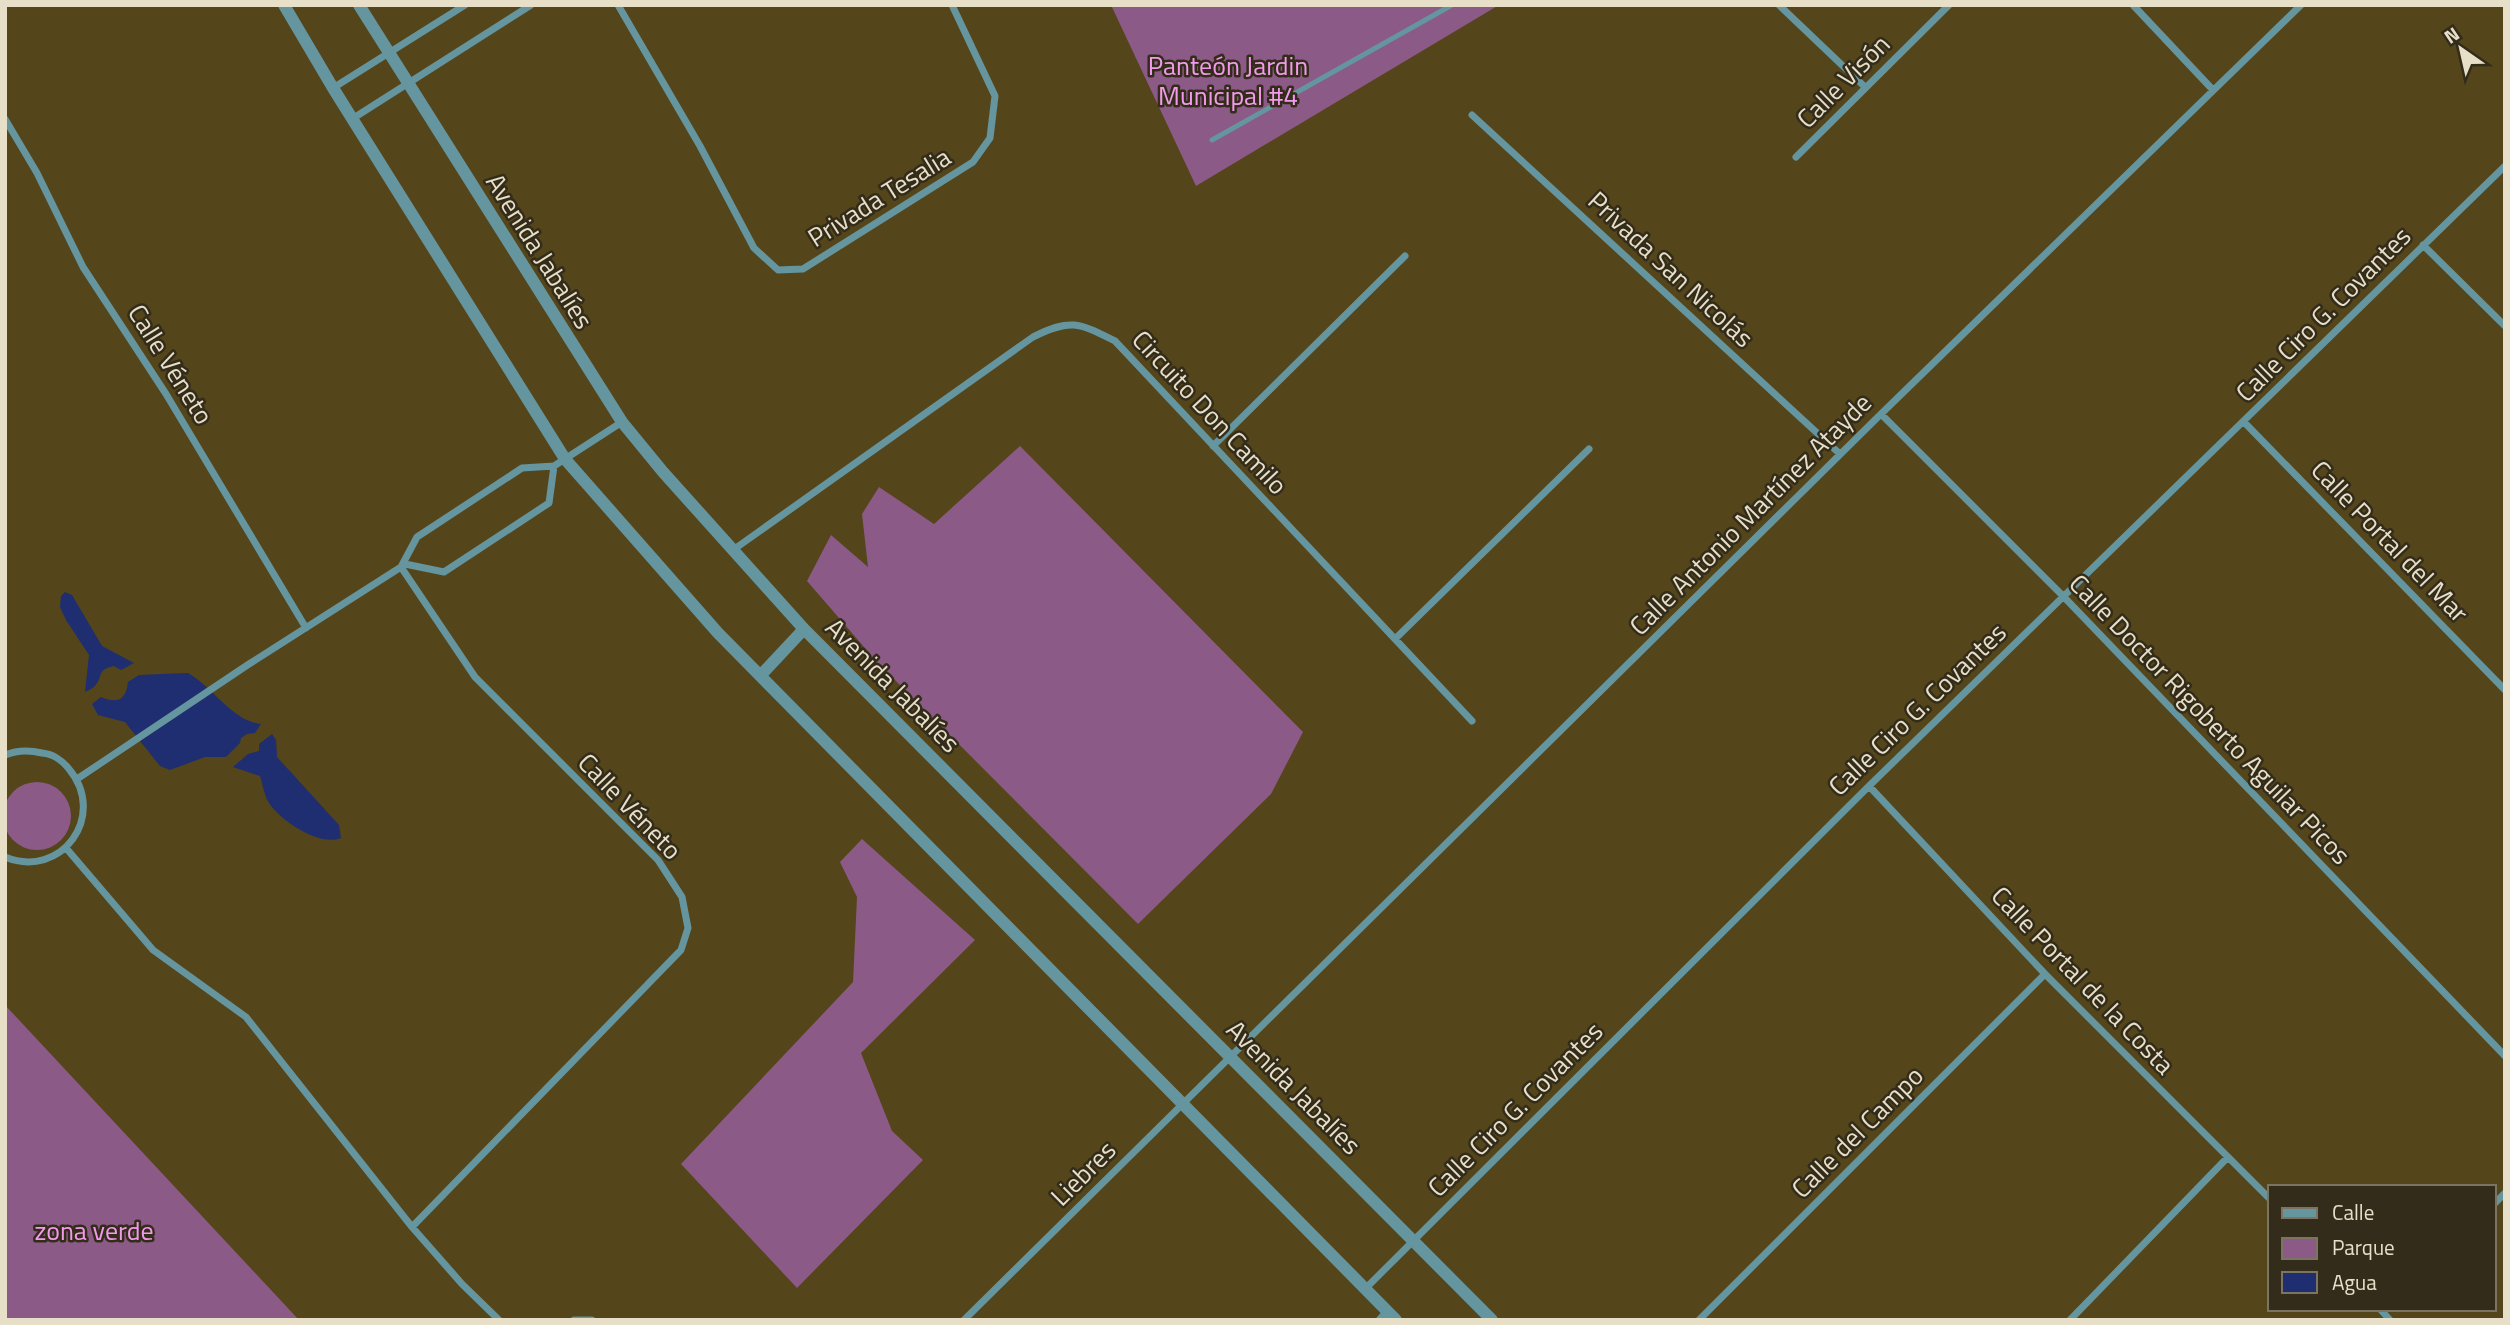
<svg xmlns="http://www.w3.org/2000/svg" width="2510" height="1325" viewBox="0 0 2510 1325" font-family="'Titillium Web',sans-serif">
	<rect width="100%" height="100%" fill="#54451b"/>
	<path fill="#8b5a86" d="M 1111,5 L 1499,5 L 1196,186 Z
		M 1020,446 L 1303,732 L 1271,794 L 1138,924 L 877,662 L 807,581 L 831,535 L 868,567 L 862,514 L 879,487 L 934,524 Z
		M3 816a34 34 0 1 1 68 0a34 34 0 1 1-68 0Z
		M 862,839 L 975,940 L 861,1053 L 892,1131 L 923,1160 L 797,1288 L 681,1164 L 853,982 L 857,897 L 840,862 Z
		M 5,1005 L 299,1320 L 5,1320 Z"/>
	<path fill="#1f2d71" d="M 65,592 L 72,595 L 102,646 L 134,663 L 121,670 L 114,666 C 96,670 104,675 95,686 C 92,689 88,690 85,692 L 89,655 L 66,620 L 60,607 L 61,596 Z
		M 188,673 C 213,687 232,721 261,724 L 255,733 L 247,734 L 241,738 L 240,743 L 226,757 L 205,757 L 170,770 L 160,766 L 125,722 L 98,715 L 92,704 L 101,697 C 118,704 126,700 128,682 L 139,675 Z
		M 272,734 L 276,740 L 277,757 L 339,825 L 341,838 C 320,847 281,821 269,803 C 264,795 263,785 260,776 L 233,767 L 248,754 L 259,751 L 259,744 Z"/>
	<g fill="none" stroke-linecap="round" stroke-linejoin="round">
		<path stroke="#65959e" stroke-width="5" d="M 1212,140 L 1452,5"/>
		<path stroke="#65959e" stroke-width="7" d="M 618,5 L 700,146 L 754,248 L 778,270 L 803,269 L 973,162 L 990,138 L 995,96 L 952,5
			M 1779,5 L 1865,87
			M 2133,5 L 2213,90
			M 333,88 L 465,5
			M 1472,115 L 1840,454
			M 5,119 L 37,173 L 83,267 L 166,394 L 306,628
			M 352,119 L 531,5
			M 1796,157 L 1949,5
			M 2423,245 L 2505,326
			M 1881,414 L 2063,596 L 2505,1056
			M 2244,422 L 2505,690
			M 1213,446 L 1405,256
			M 733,550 L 1033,337 C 1071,318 1079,323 1115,341 L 1472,721
			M 405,564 L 444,572 L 549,503 L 554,466
			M 401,567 L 475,677 L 658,860 L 682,897 L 688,928 L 681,950 L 412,1227
			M 1395,639 L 1589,449
			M 5,755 C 17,750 30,750 42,753 C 53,754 63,761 69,769 C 108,816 61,880 5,857
			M 77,779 L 249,664 L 401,567 L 417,537 L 522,468 L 554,466 L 622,422
			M 1869,786 L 2045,974 L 2270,1199
			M 66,848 L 153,950 L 246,1017 L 412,1227 L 462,1284 L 499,1320
			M 2494,1204 L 2505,1193
			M 1365,1289 L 1869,786 L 2505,166
			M 2380,1309 L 2390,1320
			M 574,1320 L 592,1320
			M 964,1320 L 1881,414 L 2301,5
			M 1379,1320 L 1387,1311
			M 1699,1320 L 2045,974
			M 2070,1320 L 2228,1157"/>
		<path stroke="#65959e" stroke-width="12" d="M 284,5 L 333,88 L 565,459 L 718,633 L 1396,1320
			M 359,5 L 622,422 L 663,472 L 804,629 L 1492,1320
			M 761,675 L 804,629"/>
	</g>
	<g text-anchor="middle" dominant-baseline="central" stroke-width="5" stroke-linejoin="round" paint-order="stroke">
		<g font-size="26" fill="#f49aec" stroke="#332c1a">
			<text x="1228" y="65">Panteón Jardin<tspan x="1228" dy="30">Municipal #4</tspan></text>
			<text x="94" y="1230">zona verde</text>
		</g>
		<g font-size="26" fill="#e7dfc8" stroke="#332c1a">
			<text transform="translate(1843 81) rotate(-45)">Calle Visón</text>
			<text transform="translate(879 197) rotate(-32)">Privada Tesalia</text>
			<text transform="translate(540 251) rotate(58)">Avenida Jabalíes</text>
			<text transform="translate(1671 269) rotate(43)">Privada San Nicolás</text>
			<text transform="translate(2323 314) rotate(-45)">Calle Ciro G. Covantes</text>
			<text transform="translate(171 364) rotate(58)">Calle Véneto</text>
			<text transform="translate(1210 412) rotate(47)">Circuito Don Camilo</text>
			<text transform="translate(1750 514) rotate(-45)">Calle Antonio Martínez Atayde</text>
			<text transform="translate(2390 541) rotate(46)">Calle Portal del Mar</text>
			<text transform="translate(893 685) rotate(45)">Avenida Jabalíes</text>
			<text transform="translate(1917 709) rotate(-44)">Calle Ciro G. Covantes</text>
			<text transform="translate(2210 719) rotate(46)">Calle Doctor Rigoberto Aguilar Picos</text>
			<text transform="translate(630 806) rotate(46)">Calle Véneto</text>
			<text transform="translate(2083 980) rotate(46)">Calle Portal de la Costa</text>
			<text transform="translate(1294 1087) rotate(45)">Avenida Jabalíes</text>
			<text transform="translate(1515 1109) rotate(-45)">Calle Ciro G. Covantes</text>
			<text transform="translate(1857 1132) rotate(-45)">Calle del Campo</text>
			<text transform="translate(1083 1173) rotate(-45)">Liebres</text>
		</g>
	</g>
	<rect width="2510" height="1325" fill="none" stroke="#e7dfc8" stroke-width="14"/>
	<rect x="2268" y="1185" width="228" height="126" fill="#332c1a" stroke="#7b7460" stroke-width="2"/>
	<rect x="2282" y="1208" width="35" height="10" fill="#65959e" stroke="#7b7460" stroke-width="2"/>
	<text x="2332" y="1220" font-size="21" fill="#e7dfc8">Calle</text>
	<rect x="2282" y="1238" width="35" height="21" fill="#8b5a86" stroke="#7b7460" stroke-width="2"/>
	<text x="2332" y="1255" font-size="21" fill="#e7dfc8">Parque</text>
	<rect x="2282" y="1272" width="35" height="21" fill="#1f2d71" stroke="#7b7460" stroke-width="2"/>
	<text x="2332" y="1290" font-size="21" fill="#e7dfc8">Agua</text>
	<g transform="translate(2461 49) rotate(326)" stroke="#332c1a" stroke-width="5" paint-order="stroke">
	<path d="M0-5L12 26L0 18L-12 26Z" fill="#e7dfc8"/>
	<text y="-10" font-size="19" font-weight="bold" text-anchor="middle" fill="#e7dfc8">N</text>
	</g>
</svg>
